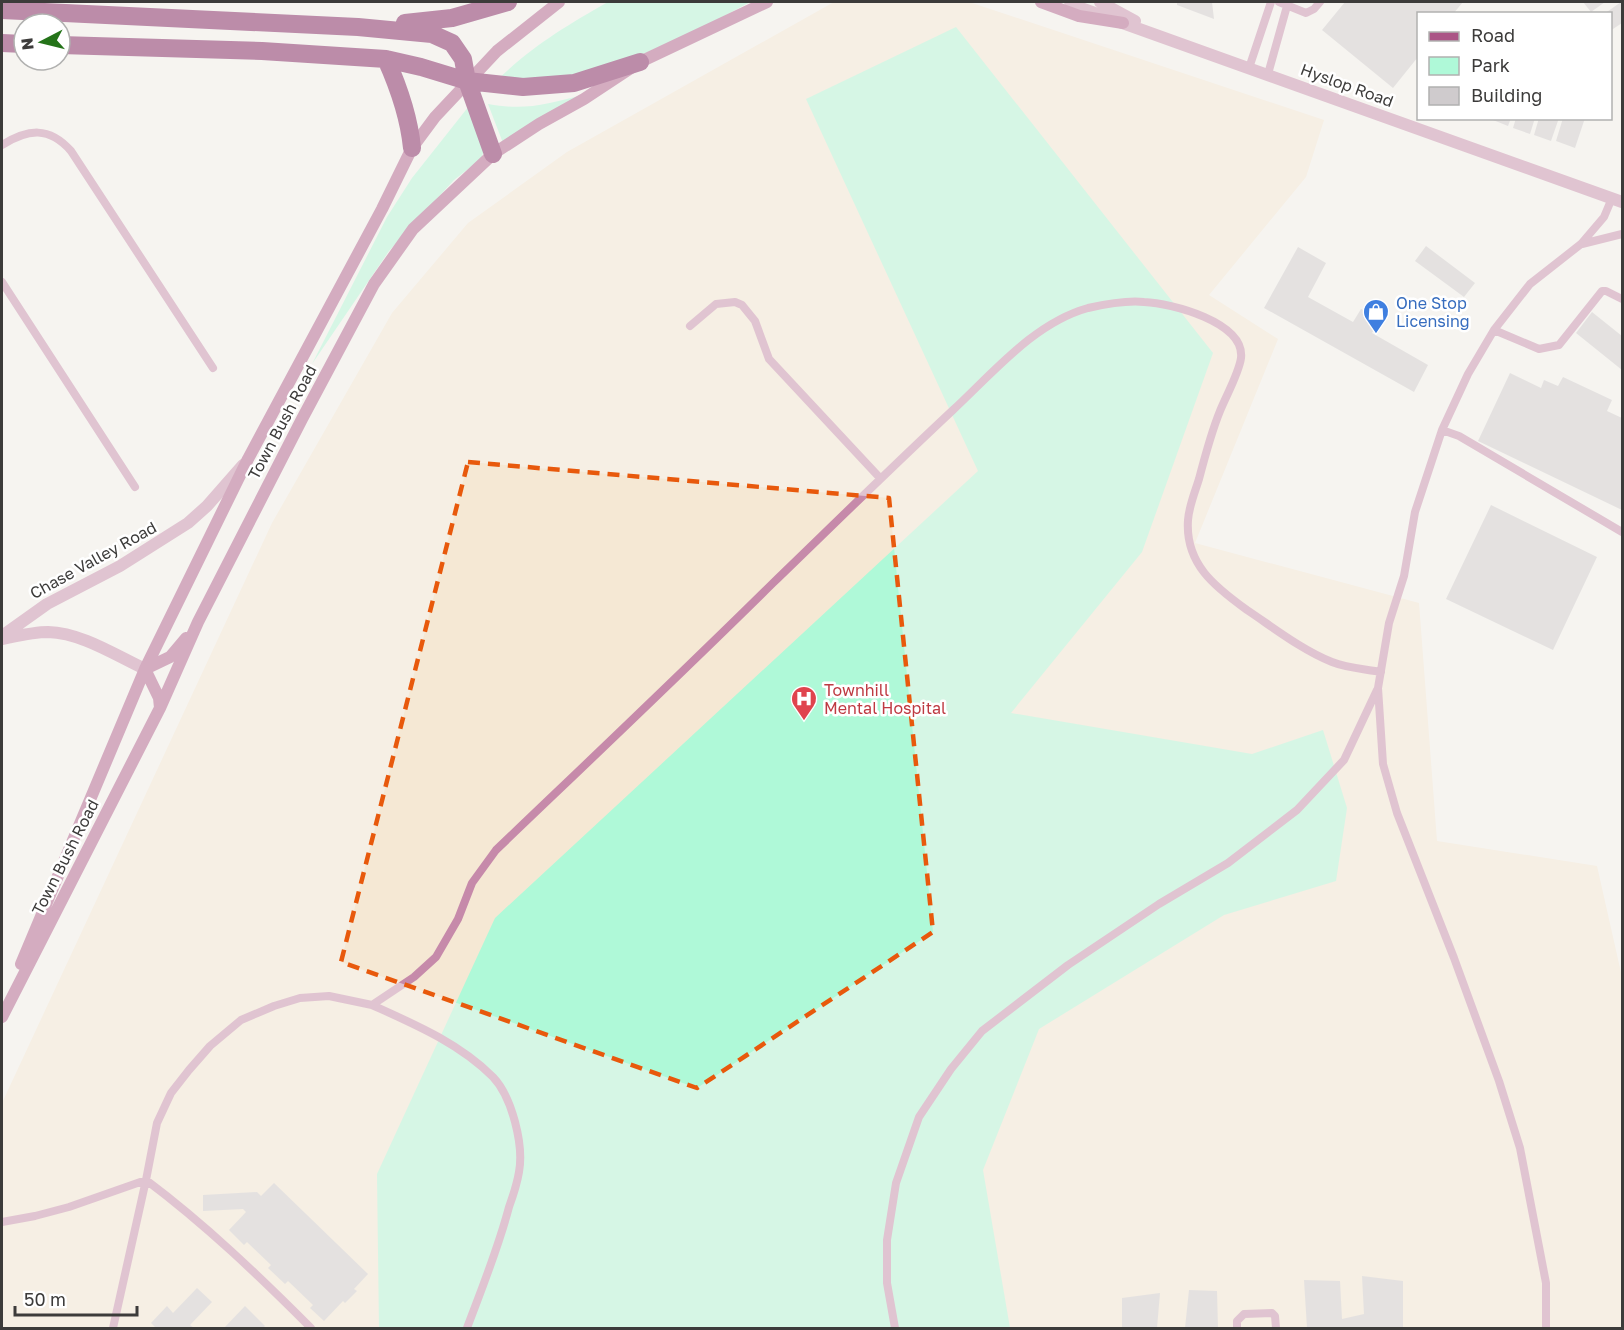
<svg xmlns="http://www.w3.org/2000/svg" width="1624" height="1330" viewBox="0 0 1624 1330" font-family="'Golos Text',sans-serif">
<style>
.medical{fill:#f5e8d4}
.green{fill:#aff9d8}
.building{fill:#cfcbcd}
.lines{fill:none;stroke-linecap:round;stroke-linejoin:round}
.lane{stroke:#c68aaa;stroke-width:8}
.street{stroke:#c68aaa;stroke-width:12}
.secondary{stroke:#ab5586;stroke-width:12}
.highway{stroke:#750e53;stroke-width:18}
.marked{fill:none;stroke:#e8590c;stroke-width:4.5;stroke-dasharray:12 8;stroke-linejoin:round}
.labels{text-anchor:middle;stroke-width:5;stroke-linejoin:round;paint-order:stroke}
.street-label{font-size:16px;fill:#3c3b3a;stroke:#fff}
.shop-label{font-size:16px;fill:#366cbe;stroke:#fff;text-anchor:start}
.health-label{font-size:16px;fill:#be3a42;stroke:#fff;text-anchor:start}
</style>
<rect width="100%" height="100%" fill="#f5f4f0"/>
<path class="medical" d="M834,2H969L1324,120L1306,177L1209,295L1278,339L1195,543L1419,603L1437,841L1597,866L1622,977V1328H2V1103L272,523L392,313L468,223L567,152Z"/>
<path class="green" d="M608,2H750L706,26L592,77L494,83C531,47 564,27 608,2Z
M956,27L1213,353L1142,552L1011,713L1252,754L1323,730L1347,808L1336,881L1224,915L1039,1029L983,1170L1010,1328H379L377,1174L495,918L978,471L806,99Z
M583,95L503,143L488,104C525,111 547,104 583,95Z
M469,106L484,150L481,159L454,180L389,251L312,364L387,217L412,178Z"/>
<path class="building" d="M1177,2H1212L1214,19L1177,5Z
M1345,2H1463L1453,14H1418V57L1393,88L1322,30Z
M1583,2H1605L1591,12Z
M1621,2H1622V23L1610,31V14H1604Z
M1488,118H1511L1508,126Z
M1516,118H1535L1530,134L1513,128Z
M1539,118H1559L1551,141L1534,135Z
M1563,118H1585L1575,148L1556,141Z
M1426,246L1475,283L1464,297L1415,261Z
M1298,247L1326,263L1308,297L1353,322L1361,309L1380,319L1372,333L1428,365L1414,392L1264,308Z
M1592,312L1622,336V370L1576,333Z
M1510,373L1541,388L1544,380L1558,386L1563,377L1612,400L1607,411L1622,418V510L1478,441Z
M1491,505L1597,557L1553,650L1446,599Z
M274,1183L368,1274L354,1289L357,1291L345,1303L343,1301L324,1321L310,1308L313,1305L288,1281L285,1284L268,1268L271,1265L247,1242L244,1245L229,1230L246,1212L243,1209L203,1211V1195L257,1192L261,1196Z
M1362,1276L1403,1281V1328H1307L1304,1280L1340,1281L1342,1319L1364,1314Z
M197,1288L212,1302L190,1325L194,1328H156L151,1323L167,1306L173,1313Z
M1189,1290L1217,1291L1218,1328H1185Z
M1160,1293L1157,1328H1122V1298Z
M245,1306L265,1326L263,1328H224Z"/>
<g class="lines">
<path class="lane" d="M1279,2L1306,13L1314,9L1320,2
M1249,68L1271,2
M1268,74L1287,6L1286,2
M2,145C28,129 49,126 71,151L213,368
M1582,244L1622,234
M2,282L135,487
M690,326L716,304L735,302L742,305L755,321L769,359L880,478
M1494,330L1539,349L1559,345L1602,291H1606L1622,299
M1442,430L1459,436L1622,532
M372,1005C414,1024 459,1043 493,1077C512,1097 524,1145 519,1172C517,1184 513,1196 509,1207C498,1249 482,1288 467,1328
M2,1222L35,1216L69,1207L146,1180C206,1225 259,1276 311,1328
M113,1328L146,1180L157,1123L171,1093L189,1070L210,1046L241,1020L274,1006L300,998L329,996L372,1005L414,977L436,957L458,919L472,883L496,850C589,761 682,673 773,583C833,525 892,467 953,410C993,373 1034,323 1088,308C1106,304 1126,300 1144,302C1171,303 1245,322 1241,358C1239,373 1226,396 1220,411C1211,433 1205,456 1199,479C1195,492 1189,506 1188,520C1185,564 1215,587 1247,610C1274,628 1302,650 1332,662C1347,668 1365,669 1381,672
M895,1328L887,1283V1240L896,1183L919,1117L951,1069L982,1031L1068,965L1159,904L1228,863L1297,810L1344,760L1377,690
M1237,1328V1321L1244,1314L1272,1313L1275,1316L1276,1328
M1546,1328V1283L1520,1148L1499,1081L1454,958L1397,813L1383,764L1378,688L1389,623L1404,576L1415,512L1442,430L1468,374L1494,330L1530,284L1581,244L1604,217L1612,198"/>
<path class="street" d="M1070,2L1078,7L1622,202
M1100,2L1135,21
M2,636L47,604L120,566L188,523L207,506L243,465
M2,639C17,636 33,632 48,632C82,633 115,655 145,669"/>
<path class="secondary" d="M1041,2L1079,16L1123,23
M145,669L170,657L186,638
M145,669L159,698L160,708
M21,964L145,669L248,459L382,209L412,148L435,117L497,51L559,2
M2,1017L160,708L198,622L302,419L374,284L413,229L493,154L539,124L584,99L640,62L767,2"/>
<path class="highway" d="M2,10L358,27L432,34L452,43L463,59L467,81L493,154
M405,23L452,18L508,2
M2,43L24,44
M60,45L262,51L386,59L421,67L467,81L523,87L574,83L640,62
M386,59C399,88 409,116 412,148"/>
</g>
<path d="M0 0H1624V1330H0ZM468,462L889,498L933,932L697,1088L341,962Z" fill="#f5f4f0" fill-opacity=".55" fill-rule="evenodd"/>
<path class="marked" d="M468,462L889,498L933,932L697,1088L341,962Z"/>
<defs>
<symbol id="shop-pin" viewBox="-11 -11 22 30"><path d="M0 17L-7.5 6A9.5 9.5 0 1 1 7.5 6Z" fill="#3f7fe0" stroke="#fff"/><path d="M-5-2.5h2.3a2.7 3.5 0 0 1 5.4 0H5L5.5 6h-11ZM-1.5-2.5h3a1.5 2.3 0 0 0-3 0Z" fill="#fff"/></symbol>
<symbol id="hospital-pin" viewBox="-11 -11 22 30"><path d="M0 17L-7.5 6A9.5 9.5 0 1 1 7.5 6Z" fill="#e0444e" stroke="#fff"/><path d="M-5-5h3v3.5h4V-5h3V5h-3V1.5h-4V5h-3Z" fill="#fff"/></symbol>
</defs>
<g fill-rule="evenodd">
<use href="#shop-pin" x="1361" y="297" width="30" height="40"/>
<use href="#hospital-pin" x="789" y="684" width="30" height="40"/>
</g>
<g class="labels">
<g class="street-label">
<text transform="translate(1347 85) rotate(20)" y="6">Hyslop Road</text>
<text transform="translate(282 422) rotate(-62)" y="6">Town Bush Road</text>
<text transform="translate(93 560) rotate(-29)" y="6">Chase Valley Road</text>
<text transform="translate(65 857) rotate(-63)" y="6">Town Bush Road</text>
</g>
<g class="shop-label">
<text x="1396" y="309">One Stop<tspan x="1396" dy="18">Licensing</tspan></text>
</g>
<g class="health-label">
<text x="824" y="696">Townhill<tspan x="824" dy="18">Mental Hospital</tspan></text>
</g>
</g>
<rect width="1624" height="1330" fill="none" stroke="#3c3b3a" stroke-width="6"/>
<rect x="1417" y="12" width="195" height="108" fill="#ffffff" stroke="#b1b1b0" stroke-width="1.5"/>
<rect x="1429" y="32" width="30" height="9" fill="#ab5586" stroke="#b1b1b0" stroke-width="1.5"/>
<text x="1471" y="42" font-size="18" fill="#3c3b3a">Road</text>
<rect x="1429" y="57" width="30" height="18" fill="#aff9d8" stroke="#b1b1b0" stroke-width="1.5"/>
<text x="1471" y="72" font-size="18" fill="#3c3b3a">Park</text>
<rect x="1429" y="87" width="30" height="18" fill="#cfcbcd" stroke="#b1b1b0" stroke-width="1.5"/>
<text x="1471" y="102" font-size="18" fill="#3c3b3a">Building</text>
<g transform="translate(42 42) rotate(263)"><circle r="28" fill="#ffffff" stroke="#b1b1b0" stroke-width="1.5"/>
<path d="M0-4.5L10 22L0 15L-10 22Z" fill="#247319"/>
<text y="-9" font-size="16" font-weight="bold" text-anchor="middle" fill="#3c3b3a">N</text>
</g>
<path d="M15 1306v9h122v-9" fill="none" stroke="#3c3b3a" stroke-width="3"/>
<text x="24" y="1306" font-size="18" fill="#3c3b3a" stroke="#ffffff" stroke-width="4.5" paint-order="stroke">50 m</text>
</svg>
